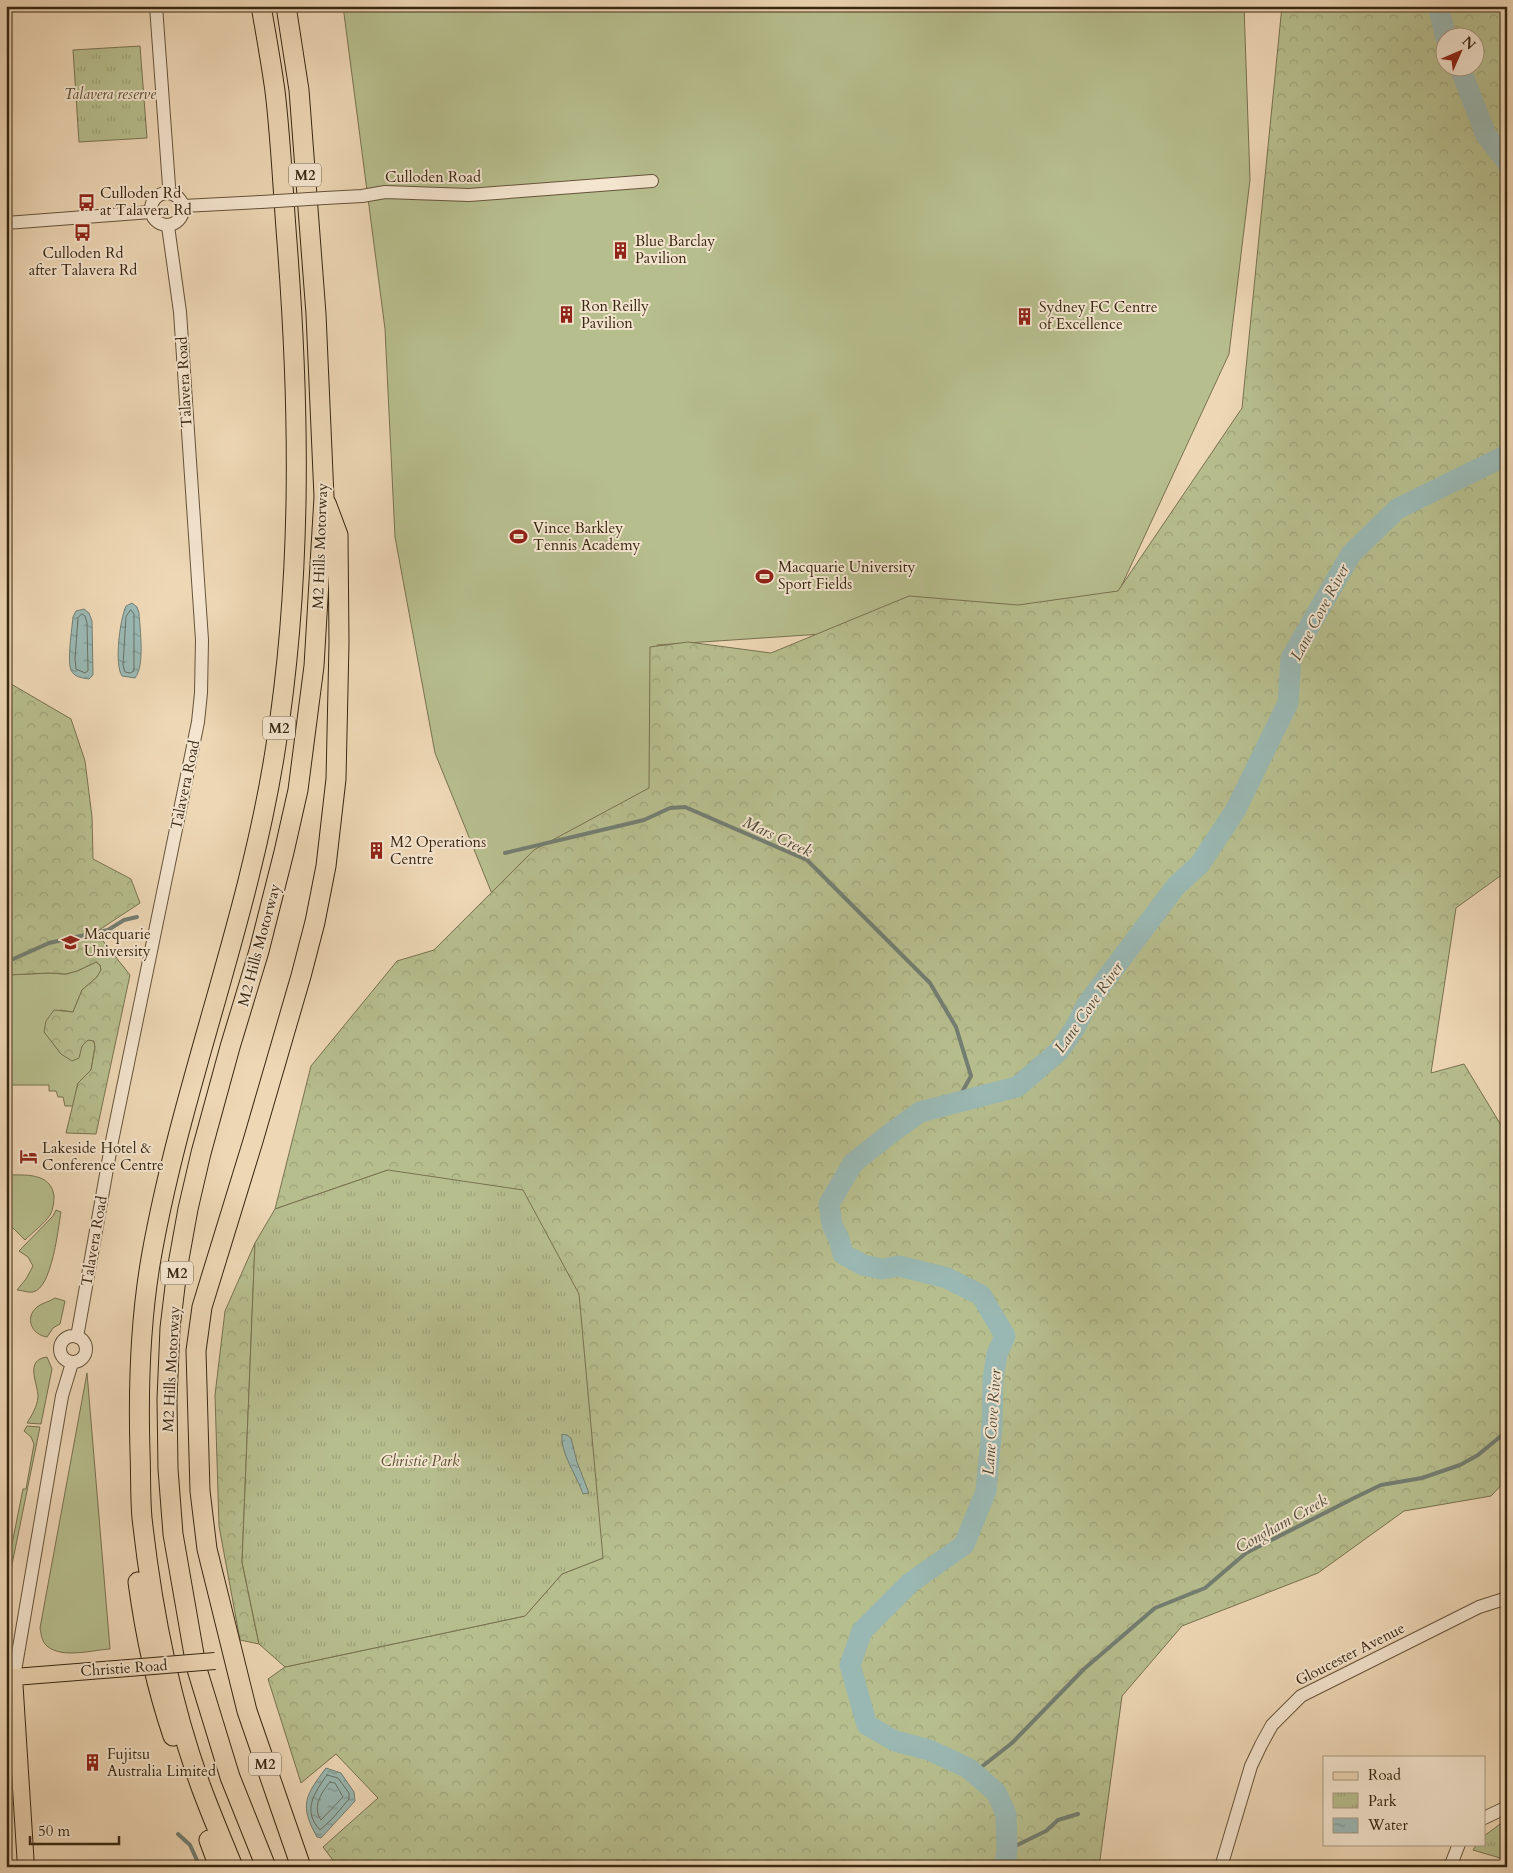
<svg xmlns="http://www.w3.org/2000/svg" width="1513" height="1873" viewBox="0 0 1513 1873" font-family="Cardo,serif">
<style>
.green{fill:#b7be8e;stroke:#787250}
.forest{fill:url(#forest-crowns);stroke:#787250;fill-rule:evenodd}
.park{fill:url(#park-tufts);stroke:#787250}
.water{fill:url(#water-ripples);stroke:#737e72}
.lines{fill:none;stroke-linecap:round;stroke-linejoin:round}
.shore{stroke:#697062;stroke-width:1}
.stream{stroke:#737e72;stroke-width:4}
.river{stroke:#9ab8b3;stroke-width:21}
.minor-casing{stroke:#66533a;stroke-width:14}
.major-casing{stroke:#382711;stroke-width:18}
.highway-casing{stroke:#382711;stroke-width:21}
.minor{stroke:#f4e5cf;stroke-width:12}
.major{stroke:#eed7b5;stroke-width:16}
.highway{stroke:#eed7b5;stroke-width:19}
.minor-bridge-casing{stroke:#66533a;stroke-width:14;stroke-linecap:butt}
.major-bridge-casing{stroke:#382711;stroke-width:18;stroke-linecap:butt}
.minor-bridge{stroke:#f4e5cf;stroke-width:12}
.major-bridge{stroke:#eed7b5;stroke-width:16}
.labels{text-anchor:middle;stroke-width:4;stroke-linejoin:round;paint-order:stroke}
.shield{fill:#f4e5cf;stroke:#70604a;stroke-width:1}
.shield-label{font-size:14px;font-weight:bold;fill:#382711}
.park-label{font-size:15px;font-style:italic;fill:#584d30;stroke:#f4e5cf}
.street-label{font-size:15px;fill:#382711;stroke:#f4e5cf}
.poi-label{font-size:15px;fill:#382711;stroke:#f4e5cf;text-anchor:start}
.water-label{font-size:16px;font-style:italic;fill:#504b3a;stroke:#f4e5cf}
</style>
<defs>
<pattern id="forest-crowns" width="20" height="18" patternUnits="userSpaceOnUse" patternTransform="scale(1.25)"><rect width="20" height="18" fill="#b7be8e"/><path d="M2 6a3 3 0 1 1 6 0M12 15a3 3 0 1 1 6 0" fill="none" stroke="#9ea379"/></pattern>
<pattern id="park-tufts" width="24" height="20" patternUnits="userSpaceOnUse" patternTransform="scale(1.25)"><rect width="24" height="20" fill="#b7be8e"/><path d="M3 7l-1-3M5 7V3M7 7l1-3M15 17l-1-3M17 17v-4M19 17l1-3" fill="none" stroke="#9ea379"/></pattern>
<pattern id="water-ripples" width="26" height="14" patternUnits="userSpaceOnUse" patternTransform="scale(1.25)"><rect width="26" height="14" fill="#9ab8b3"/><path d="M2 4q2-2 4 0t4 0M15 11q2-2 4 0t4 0" fill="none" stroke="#7f9690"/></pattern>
</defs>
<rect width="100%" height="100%" fill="#eed7b5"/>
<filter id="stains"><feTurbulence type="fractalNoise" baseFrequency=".004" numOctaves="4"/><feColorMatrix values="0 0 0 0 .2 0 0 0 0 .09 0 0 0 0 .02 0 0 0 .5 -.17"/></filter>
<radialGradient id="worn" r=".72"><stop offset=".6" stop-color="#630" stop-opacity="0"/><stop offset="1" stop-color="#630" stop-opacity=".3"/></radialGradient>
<path class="green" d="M343,6H1244L1250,180L1229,354L1108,615L657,645L684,1141L594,1146L435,753L395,537L385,329Z
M96,962L100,965L101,970L97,977L82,990L73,1012L60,1010L45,1032L61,1054L79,1052L82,1046L88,1040L94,1041L95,1047L91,1070L78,1083L73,1106H65L63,1097H58L56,1091H49V1085H6V975L50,973L66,974L77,971Z
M6,1175C24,1175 51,1172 54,1196C54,1202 53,1210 50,1215C44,1224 33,1232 25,1240L6,1221Z
M56,1210L61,1212C58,1229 52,1288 33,1292C28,1293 22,1290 17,1290L26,1279L33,1266L28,1257L19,1251L53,1216Z
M55,1298L65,1301L60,1324L53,1328L47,1337C32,1335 24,1318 37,1307C42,1303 49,1302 55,1298Z
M47,1357L52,1369L41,1424L27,1423C32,1415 37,1407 38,1397C38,1383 24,1360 47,1357Z
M87,1373L110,1649C92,1650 62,1659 47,1646C42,1642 41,1634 40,1628Z
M27,1426L40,1427L6,1594V1574L23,1489H26L34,1444L31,1437L24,1431Z"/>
<path class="forest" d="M1282,6H1507V871L1456,908L1431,1073L1464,1064L1507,1135V1479L1491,1496L1404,1511L1318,1573L1182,1626L1122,1696L1099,1867H338L323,1847L378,1798L336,1754L301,1783L268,1679L285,1667L525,1616L562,1574L603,1558L388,1170L275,1209L311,1066L397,961L434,950L534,850L649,788L650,647L688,642L771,653L909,596L1018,605L1118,591L1242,408ZM1446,38H1476V68H1446Z
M6,681L71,719L85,761L92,817L93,859L131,879L140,903L96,932L130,975L96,1134L66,1133L78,1083L91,1070L95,1047L94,1041L88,1040L82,1046L79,1058L72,1061L61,1054L44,1032L46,1021L54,1010L73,1012L82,990L97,977L101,970L100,965L96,962L77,971L66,974L49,973L6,975Z
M255,1243L242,1562L259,1644L240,1640L219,1526L215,1395L225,1311Z"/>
<path class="park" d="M140,46L147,138L79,142L73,50Z
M388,1170L523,1190L579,1294L603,1558L562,1574L525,1616L285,1667L259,1644L242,1562L255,1243L275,1209Z
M1507,1819V1860L1473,1850L1477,1844H1484V1836Z"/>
<path class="water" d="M132,603L137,607L139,613C140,629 145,666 135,678L122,676C114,664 120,619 126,606Z
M84,609L89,613L92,621L93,675L89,679C82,678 74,677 71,670C67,661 72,628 73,617L76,611Z
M562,1434L567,1435L571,1438L577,1462L589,1493L583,1494C577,1476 560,1453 562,1434Z
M326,1768L341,1773L354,1792L355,1801L321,1838L317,1837C299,1805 305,1796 326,1768Z"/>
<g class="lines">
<path class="shore" d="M131,610L134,614V671L130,673L125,672L123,665L126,617Z
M82,614L85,616L87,623L88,671L85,673L76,669L75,659L78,618Z
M327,1775L338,1778L349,1793V1799L332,1819L320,1830C302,1811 314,1793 327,1775Z
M330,1782L335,1783L343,1797L321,1820C312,1807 321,1793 330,1782Z"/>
<path class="stream" d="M505,853L644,820L670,808L685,807L807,860L930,983L956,1027L971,1076L956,1103
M6,959L11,960L49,943L108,930L124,920L137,917
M975,1772L1012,1743L1084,1669L1155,1608L1205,1588L1246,1553L1354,1498L1381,1485L1422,1478L1460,1465L1478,1455L1507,1431
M178,1834L190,1845L200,1867
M1007,1850L1046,1831L1058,1820L1078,1814"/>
<path class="river" d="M1438,6L1446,38
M1460,68L1486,135L1507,162
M1005,1867L1007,1850L1006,1814L996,1792L968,1768L929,1750L895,1741L867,1725L850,1665L862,1631L910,1583L964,1545L986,1491L992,1427L993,1379L997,1354L1005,1336L981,1295L947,1278L899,1266L882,1269L863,1265L843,1254L839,1239L832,1225L829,1204L853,1163L891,1133L920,1112L1017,1087L1059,1051L1075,1028L1087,1004L1118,963L1176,886L1200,864L1235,811L1288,703L1291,658L1351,554L1397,509L1507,455"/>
<defs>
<path id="minor" d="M156,6L169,186L167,193
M151 209a16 16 0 1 1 32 0a16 16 0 1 1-32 0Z
M325,198L362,196L385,192L469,195L652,181
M183,206L261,202
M6,223L151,212
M60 1349a13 13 0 1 1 26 0a13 13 0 1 1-26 0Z
M77,1337L112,1141L198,722L201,693L202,640L180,312L168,226
M14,1677L62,1396L72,1363
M1484,1818L1507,1807
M1221,1867L1251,1766L1261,1745L1272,1725L1301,1696L1479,1607L1507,1598
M1450,1867L1459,1844"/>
<path id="major" d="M26,1867L14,1677L141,1667"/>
<path id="highway" d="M138,1582C145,1634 156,1686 173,1736
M209,1840L219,1867
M233,1867C222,1840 211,1814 201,1787C170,1701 152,1609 142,1518C140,1497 141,1474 140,1452C138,1385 140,1319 152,1253C183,1082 250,917 276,745C302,579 300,410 287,242C283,192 281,141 275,91C271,62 266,34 261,6
M266,1867L230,1777L196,1666L173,1534L168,1469L167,1399L170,1328L177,1270L188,1209L201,1153L230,1047L259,951L284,852L298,790L314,666L324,497L316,314L299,90L286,6
M301,1867L247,1711L207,1549L200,1491L196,1351L202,1307L253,1141L301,976L315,922L326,866L336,779L339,643L338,535L326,503"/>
</defs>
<use href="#minor" class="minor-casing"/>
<use href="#major" class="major-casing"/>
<use href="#highway" class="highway-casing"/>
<use href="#minor" class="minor"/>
<use href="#major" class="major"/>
<use href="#highway" class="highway"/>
<defs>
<path id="minor-bridge" d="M261,202L325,198"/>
<path id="major-bridge" d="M141,1667L215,1661"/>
</defs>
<use href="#minor-bridge" class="minor-bridge-casing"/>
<use href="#major-bridge" class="major-bridge-casing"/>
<use href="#minor-bridge" class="minor-bridge"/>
<use href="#major-bridge" class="major-bridge"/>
</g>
<defs>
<symbol id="bus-bare" viewBox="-9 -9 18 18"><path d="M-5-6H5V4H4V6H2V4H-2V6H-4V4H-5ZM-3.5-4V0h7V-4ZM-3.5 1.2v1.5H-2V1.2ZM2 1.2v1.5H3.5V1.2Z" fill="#8f2418" stroke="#f4e5cf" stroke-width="2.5" paint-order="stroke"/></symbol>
<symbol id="building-bare" viewBox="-9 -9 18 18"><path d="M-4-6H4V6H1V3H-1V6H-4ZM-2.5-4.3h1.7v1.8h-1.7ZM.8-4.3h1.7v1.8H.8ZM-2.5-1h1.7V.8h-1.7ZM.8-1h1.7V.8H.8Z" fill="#8f2418" stroke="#f4e5cf" stroke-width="2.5" paint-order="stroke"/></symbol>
<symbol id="stadium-bare" viewBox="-9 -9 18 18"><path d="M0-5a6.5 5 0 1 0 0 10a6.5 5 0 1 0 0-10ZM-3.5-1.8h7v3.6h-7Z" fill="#8f2418" stroke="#f4e5cf" stroke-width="2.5" paint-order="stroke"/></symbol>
<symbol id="university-bare" viewBox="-9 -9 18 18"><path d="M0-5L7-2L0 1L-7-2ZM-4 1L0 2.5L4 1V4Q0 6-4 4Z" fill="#8f2418" stroke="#f4e5cf" stroke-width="2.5" paint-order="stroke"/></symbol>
<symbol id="hotel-bare" viewBox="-9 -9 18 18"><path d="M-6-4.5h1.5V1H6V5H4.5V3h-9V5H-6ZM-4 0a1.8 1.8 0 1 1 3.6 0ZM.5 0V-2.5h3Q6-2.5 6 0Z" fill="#8f2418" stroke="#f4e5cf" stroke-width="2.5" paint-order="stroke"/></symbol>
</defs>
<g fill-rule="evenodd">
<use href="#bus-bare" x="74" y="190" width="25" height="25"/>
<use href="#bus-bare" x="70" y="220" width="25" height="25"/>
<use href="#building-bare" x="608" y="238" width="25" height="25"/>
<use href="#building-bare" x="554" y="302" width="25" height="25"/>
<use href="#building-bare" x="1012" y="304" width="25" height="25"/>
<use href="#stadium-bare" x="506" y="524" width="25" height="25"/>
<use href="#stadium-bare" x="752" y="564" width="25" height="25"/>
<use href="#building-bare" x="364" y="838" width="25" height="25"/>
<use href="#university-bare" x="58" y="930" width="25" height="25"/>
<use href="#hotel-bare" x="16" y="1144" width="25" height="25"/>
<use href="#building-bare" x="80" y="1750" width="25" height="25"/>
</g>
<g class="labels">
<g class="shield">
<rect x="289" y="163.5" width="32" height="23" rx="4"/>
<rect x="263" y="716.5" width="32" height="23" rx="4"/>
<rect x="161" y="1261.5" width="32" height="23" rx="4"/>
<rect x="249" y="1752.5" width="32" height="23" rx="4"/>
</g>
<g class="shield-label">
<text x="305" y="180">M2</text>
<text x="279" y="733">M2</text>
<text x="177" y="1278">M2</text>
<text x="265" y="1769">M2</text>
</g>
<g class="park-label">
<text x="110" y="99">Talavera reserve</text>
<text x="420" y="1466">Christie Park</text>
</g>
<g class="street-label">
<text x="433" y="182">Culloden Road</text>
<text transform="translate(184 382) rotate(-93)" y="5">Talavera Road</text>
<text transform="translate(320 546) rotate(-88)" y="5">M2 Hills Motorway</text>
<text transform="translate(185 785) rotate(-78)" y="5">Talavera Road</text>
<text transform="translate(259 945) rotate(-75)" y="5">M2 Hills Motorway</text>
<text transform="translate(94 1241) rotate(-80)" y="5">Talavera Road</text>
<text transform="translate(171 1369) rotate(-87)" y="5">M2 Hills Motorway</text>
<text transform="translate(1350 1654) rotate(-27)" y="5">Gloucester Avenue</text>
<text transform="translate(124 1668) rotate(-4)" y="5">Christie Road</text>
</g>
<g class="poi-label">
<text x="100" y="198">Culloden Rd<tspan x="100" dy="17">at Talavera Rd</tspan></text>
<text x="635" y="246">Blue Barclay<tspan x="635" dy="17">Pavilion</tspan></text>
<text x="83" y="258" text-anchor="middle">Culloden Rd<tspan x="83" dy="17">after Talavera Rd</tspan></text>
<text x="581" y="311">Ron Reilly<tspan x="581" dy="17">Pavilion</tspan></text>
<text x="1039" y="312">Sydney FC Centre<tspan x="1039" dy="17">of Excellence</tspan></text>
<text x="533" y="533">Vince Barkley<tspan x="533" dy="17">Tennis Academy</tspan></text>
<text x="778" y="572">Macquarie University<tspan x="778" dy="17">Sport Fields</tspan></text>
<text x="390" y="847">M2 Operations<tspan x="390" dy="17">Centre</tspan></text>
<text x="84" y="939">Macquarie<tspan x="84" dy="17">University</tspan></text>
<text x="42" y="1153">Lakeside Hotel &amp;<tspan x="42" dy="17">Conference Centre</tspan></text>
<text x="107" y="1759">Fujitsu<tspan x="107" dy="17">Australia Limited</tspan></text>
</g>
<g class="water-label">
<text transform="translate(1319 612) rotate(-62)" y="6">Lane Cove River</text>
<text transform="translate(778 836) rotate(25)" y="6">Mars Creek</text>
<text transform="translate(1088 1007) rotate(-55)" y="6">Lane Cove River</text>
<text transform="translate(991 1422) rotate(-86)" y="6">Lane Cove River</text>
<text transform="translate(1281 1523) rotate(-29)" y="6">Congham Creek</text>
</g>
</g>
<rect width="1513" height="1873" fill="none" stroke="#eed7b5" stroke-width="25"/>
<rect x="8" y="8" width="1498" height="1858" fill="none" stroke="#382711" stroke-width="2.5"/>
<rect x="12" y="12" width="1488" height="1848" fill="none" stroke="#382711"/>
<rect x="1323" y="1756" width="162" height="90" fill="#f4e5cf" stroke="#a99983"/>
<rect x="1333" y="1772" width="25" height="8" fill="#eed7b5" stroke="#a99983"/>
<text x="1368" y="1780" font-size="15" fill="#382711">Road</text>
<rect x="1333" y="1793" width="25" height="15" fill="url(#park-tufts)" stroke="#a99983"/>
<text x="1368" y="1806" font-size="15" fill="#382711">Park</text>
<rect x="1333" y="1818" width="25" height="15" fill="url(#water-ripples)" stroke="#a99983"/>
<text x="1368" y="1830" font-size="15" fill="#382711">Water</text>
<g transform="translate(1460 52) rotate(45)"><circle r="24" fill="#f4e5cf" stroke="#a99983"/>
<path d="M0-4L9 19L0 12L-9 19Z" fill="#8f2418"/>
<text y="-8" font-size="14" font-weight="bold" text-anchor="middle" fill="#382711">N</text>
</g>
<path d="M30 1836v8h89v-8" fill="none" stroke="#382711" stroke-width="2.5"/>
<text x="38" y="1836" font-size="15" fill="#382711" stroke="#f4e5cf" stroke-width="4" paint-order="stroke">50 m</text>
<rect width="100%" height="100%" filter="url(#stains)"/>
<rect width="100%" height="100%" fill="url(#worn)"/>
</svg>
